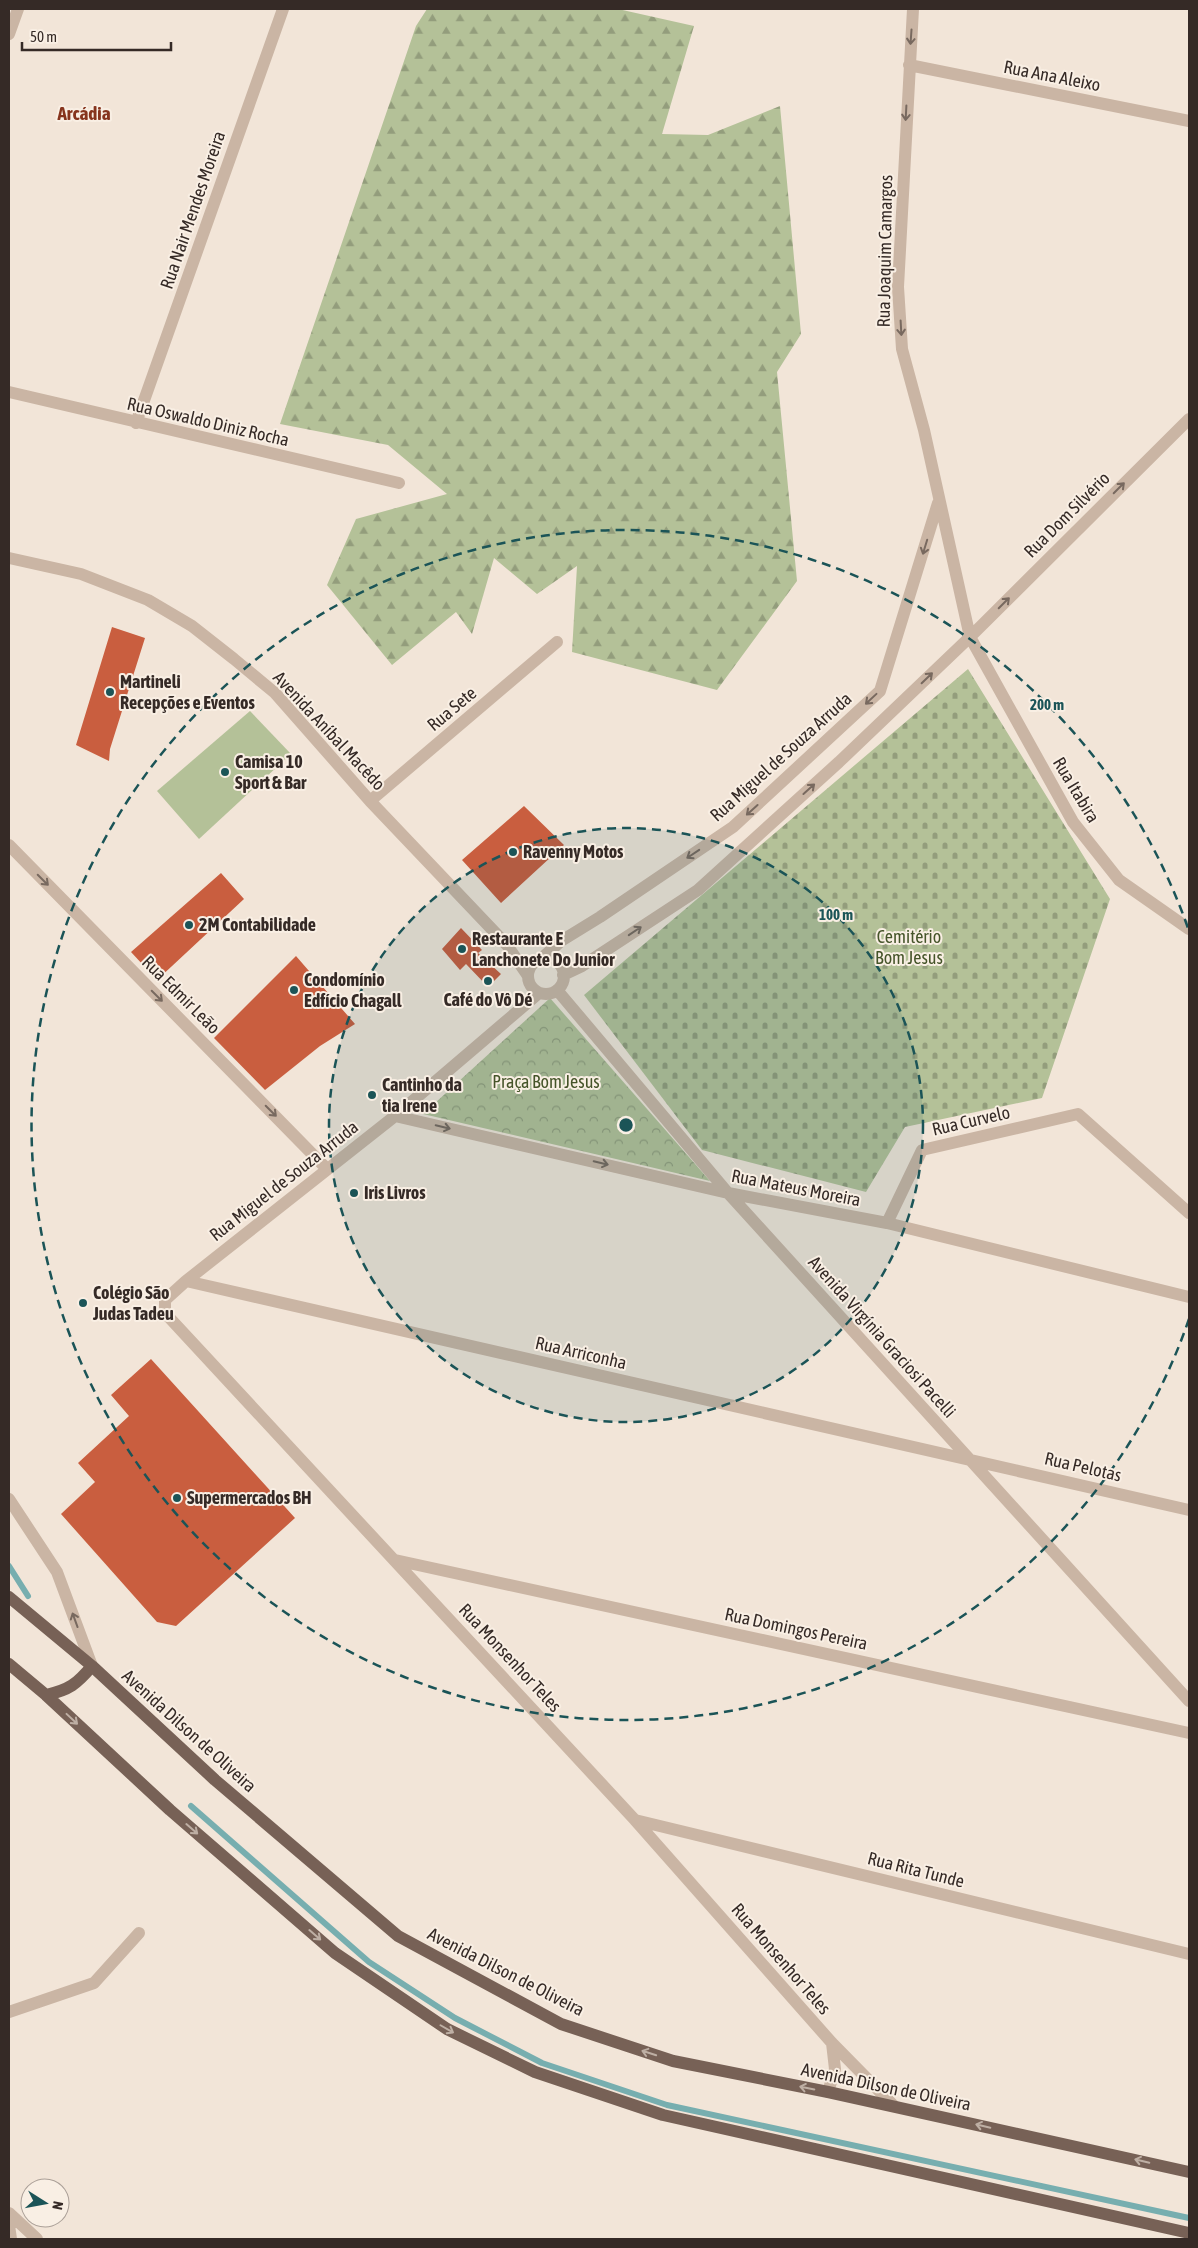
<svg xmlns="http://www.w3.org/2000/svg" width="1198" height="2248" viewBox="0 0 1198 2248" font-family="'Asap Condensed',sans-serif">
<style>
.forest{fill:url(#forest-firs)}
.cemetery{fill:url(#cemetery-stones)}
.park{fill:url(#park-crowns)}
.pitch{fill:#b4c198}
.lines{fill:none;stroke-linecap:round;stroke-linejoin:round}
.stream{stroke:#77aeaf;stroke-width:6}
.building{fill:#c95e3f}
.minor{stroke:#cab5a4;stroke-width:12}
.major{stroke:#776156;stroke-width:12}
.oneway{stroke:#78695f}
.oneway2{stroke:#beafa4}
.ring{fill:none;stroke:#1b5457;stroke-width:2.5;stroke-dasharray:9 6}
.poi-dot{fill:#1b5457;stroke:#f9efe4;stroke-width:2}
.labels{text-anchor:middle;stroke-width:4;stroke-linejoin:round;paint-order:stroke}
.street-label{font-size:18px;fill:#352a26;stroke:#f9efe4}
.poi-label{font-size:18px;font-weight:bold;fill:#352a26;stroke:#f9efe4;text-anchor:start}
.park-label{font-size:18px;fill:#455429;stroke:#f9efe4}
.neighbourhood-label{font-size:19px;font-weight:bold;fill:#86341d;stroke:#f9efe4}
.centre{fill:#1b5457;stroke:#f9efe4;stroke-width:2.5}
.ring-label{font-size:15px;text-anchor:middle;font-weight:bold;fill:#1b5457;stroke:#f9efe4;stroke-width:4;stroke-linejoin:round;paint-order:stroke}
</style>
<defs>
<pattern id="forest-firs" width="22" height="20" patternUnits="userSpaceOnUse" patternTransform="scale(1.25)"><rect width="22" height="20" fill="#b4c198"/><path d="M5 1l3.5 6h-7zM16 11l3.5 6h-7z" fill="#939d7c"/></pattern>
<pattern id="cemetery-stones" width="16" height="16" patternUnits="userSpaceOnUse" patternTransform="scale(1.25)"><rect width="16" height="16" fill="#b4c198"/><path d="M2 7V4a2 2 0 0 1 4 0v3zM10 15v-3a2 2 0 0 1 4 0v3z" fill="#939d7c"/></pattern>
<pattern id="park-crowns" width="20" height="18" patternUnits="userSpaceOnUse" patternTransform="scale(1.25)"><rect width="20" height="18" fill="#b4c198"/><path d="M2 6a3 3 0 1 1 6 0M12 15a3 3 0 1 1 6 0" fill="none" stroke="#939d7c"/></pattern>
</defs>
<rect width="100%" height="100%" fill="#f2e5d8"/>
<path class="forest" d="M427,9H618L694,26L662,134L708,135L780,106L801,334L777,372L797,581L717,690L572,652L577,566L537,594L494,558L472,634L456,612L392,665L327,585L356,519L447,494L388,445L280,424L416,26Z"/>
<path class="cemetery" d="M968,669L1110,899L1042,1098L905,1127L866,1192L702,1150L584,995Z"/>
<path class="park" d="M550,998L710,1181L423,1114Z"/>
<path class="pitch" d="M250,711L291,754L199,839L157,791Z"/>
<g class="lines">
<path class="stream" d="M9,1566L28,1596
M191,1806L369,1962L455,2018L542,2063L667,2105L1189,2218"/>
</g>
<path class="building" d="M112,627L145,638L110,749L109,761L76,745Z
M524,806L564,845L501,903L462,860Z
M221,873L244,899L157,980L131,952Z
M461,928L482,950L478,953L501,974L488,987L466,964L460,970L442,949Z
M296,956L355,1024L320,1046L265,1090L214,1038Z
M151,1359L295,1518L176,1626L157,1622L61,1514L95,1482L78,1463L129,1416L111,1395Z"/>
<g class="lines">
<path class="minor" d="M913,9L898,287L902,349L924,430L970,637L1073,822L1119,880L1189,929
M9,34L18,9
M909,65L1189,121
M9,392L399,483
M136,423L283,9
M9,558L81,574L148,600L192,626L234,659L275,693L370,801L507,945L528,976
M370,801L557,642
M9,845L327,1169
M528 976a18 18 0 1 1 36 0a18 18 0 1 1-36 0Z
M541,959L561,941L600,917L733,827L880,691L938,503
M563,975L582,966L698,890L839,762L970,637L1189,419
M557,990L728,1193L1189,1701
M539,993L395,1116L186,1281L165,1300V1313L635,1820L832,2043L894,2106
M395,1116L728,1193L887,1223L1189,1297
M887,1223L922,1150L1078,1114L1189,1213
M186,1281L1189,1510
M9,1499L57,1572L92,1666
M395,1560L1189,1733
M635,1820L1189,1954
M9,2012L94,1983L139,1933
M828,2092L835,2069L832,2043
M9,2213L37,2239
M9,2225L11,2239"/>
<path class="major" d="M9,1597L92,1666L215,1780L398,1936L561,2024L673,2061L828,2092L1189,2172
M9,1664L46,1695L170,1810L335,1953L447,2029L535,2072L663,2115L1189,2233
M46,1695C69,1690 77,1684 92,1666"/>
</g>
<defs><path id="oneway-shaft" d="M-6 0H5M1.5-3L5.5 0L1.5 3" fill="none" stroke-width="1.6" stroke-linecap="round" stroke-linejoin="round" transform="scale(1.25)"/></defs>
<g class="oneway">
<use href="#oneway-shaft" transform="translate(911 37) rotate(94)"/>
<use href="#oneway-shaft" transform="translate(906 113) rotate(93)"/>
<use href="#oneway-shaft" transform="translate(901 328) rotate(87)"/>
<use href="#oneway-shaft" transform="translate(1119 488) rotate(-45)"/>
<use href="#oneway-shaft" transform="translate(925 547) rotate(107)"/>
<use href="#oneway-shaft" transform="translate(1004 603) rotate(-45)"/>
<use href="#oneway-shaft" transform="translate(927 678) rotate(-44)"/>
<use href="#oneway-shaft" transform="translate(871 699) rotate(137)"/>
<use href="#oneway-shaft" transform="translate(809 789) rotate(-42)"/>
<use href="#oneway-shaft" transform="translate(752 810) rotate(138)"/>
<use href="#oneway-shaft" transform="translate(693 854) rotate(146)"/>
<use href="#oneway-shaft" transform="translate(43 880) rotate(45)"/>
<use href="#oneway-shaft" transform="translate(635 931) rotate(-34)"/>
<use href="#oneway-shaft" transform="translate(157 996) rotate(45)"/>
<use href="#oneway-shaft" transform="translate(271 1111) rotate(45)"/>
<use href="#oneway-shaft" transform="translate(443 1127) rotate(13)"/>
<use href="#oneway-shaft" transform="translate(601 1163) rotate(13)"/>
<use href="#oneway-shaft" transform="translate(75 1620) rotate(-110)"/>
</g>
<g class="oneway2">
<use href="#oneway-shaft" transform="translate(72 1719) rotate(43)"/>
<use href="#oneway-shaft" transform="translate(192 1829) rotate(41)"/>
<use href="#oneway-shaft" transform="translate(315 1935) rotate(41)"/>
<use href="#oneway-shaft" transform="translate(447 2029) rotate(30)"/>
<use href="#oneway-shaft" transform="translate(649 2053) rotate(-162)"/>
<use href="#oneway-shaft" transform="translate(807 2088) rotate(-169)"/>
<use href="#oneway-shaft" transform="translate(983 2126) rotate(-167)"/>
<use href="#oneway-shaft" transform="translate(1142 2161) rotate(-167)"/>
</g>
<circle cx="626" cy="1125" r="297" fill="#1b5457" fill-opacity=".12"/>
<g class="ring">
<circle cx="626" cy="1125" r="297"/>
<path d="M1189 1319A595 595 0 1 1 1189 931"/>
</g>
<g class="poi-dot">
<circle cx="110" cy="692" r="5"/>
<circle cx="225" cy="772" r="5"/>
<circle cx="513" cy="852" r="5"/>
<circle cx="189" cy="925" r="5"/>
<circle cx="462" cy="949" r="5"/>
<circle cx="488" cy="981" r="5"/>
<circle cx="294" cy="990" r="5"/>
<circle cx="372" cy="1095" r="5"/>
<circle cx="354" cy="1193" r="5"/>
<circle cx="83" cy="1303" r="5"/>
<circle cx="177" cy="1498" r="5"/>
</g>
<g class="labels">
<g class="street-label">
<text transform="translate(1052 76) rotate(11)" y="6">Rua Ana Aleixo</text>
<text transform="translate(193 210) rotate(-71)" y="6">Rua Nair Mendes Moreira</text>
<text transform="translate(885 251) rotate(-89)" y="6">Rua Joaquim Camargos</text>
<text transform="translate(208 422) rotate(13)" y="6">Rua Oswaldo Diniz Rocha</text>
<text transform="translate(1067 515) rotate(-45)" y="6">Rua Dom Silvério</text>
<text transform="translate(452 709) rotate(-40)" y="6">Rua Sete</text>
<text transform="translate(329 731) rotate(47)" y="6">Avenida Aníbal Macêdo</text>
<text transform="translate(781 757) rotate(-42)" y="6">Rua Miguel de Souza Arruda</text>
<text transform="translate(1076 790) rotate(59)" y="6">Rua Itabira</text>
<text transform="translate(181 995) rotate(45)" y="6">Rua Edmir Leão</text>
<text transform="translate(971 1121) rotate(-13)" y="6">Rua Curvelo</text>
<text transform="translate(284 1181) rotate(-38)" y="6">Rua Miguel de Souza Arruda</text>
<text transform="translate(796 1188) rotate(11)" y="6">Rua Mateus Moreira</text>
<text transform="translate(882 1337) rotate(48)" y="6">Avenida Virgínia Graciosi Pacelli</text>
<text transform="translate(581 1353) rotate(13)" y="6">Rua Arriconha</text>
<text transform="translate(1083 1467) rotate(13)" y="6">Rua Pelotas</text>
<text transform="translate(796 1629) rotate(12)" y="6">Rua Domingos Pereira</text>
<text transform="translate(510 1658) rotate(47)" y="6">Rua Monsenhor Teles</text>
<text transform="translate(189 1731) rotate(42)" y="6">Avenida Dilson de Oliveira</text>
<text transform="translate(916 1870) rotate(14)" y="6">Rua Rita Tunde</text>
<text transform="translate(781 1959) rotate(49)" y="6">Rua Monsenhor Teles</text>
<text transform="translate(506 1972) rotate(27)" y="6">Avenida Dilson de Oliveira</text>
<text transform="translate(886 2087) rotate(12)" y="6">Avenida Dilson de Oliveira</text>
</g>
<g class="poi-label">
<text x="120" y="688">Martineli<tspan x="120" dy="21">Recepções e Eventos</tspan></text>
<text x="235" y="768">Camisa 10<tspan x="235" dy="21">Sport &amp; Bar</tspan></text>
<text x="523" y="858">Ravenny Motos</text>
<text x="199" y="931">2M Contabilidade</text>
<text x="472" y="945">Restaurante E<tspan x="472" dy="21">Lanchonete Do Junior</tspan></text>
<text x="304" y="986">Condomínio<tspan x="304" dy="21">Edfício Chagall</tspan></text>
<text x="488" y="1006" text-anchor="middle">Café do Vô Dé</text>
<text x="382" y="1091">Cantinho da<tspan x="382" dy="21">tia Irene</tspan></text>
<text x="364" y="1199">Iris Livros</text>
<text x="93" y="1299">Colégio São<tspan x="93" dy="21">Judas Tadeu</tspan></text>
<text x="187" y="1504">Supermercados BH</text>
</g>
<g class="park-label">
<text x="909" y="943">Cemitério<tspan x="909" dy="21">Bom Jesus</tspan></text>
<text x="546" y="1088">Praça Bom Jesus</text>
</g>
<g class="neighbourhood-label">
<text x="84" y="120">Arcádia</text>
</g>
</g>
<circle cx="626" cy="1125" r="8" class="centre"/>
<g class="ring-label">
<text x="1047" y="710">200 m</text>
<text x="836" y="920">100 m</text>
</g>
<rect width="1198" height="2248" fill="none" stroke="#352a26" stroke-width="20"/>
<g transform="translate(45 2203) rotate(101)"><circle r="24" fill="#f9efe4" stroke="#aba098"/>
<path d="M0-4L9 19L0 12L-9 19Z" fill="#1b5457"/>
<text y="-8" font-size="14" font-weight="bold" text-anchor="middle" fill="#352a26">N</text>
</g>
<path d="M22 42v8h149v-8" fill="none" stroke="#352a26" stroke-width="2.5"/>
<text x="30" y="42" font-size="15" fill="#352a26" stroke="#f9efe4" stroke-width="4" paint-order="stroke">50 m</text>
</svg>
